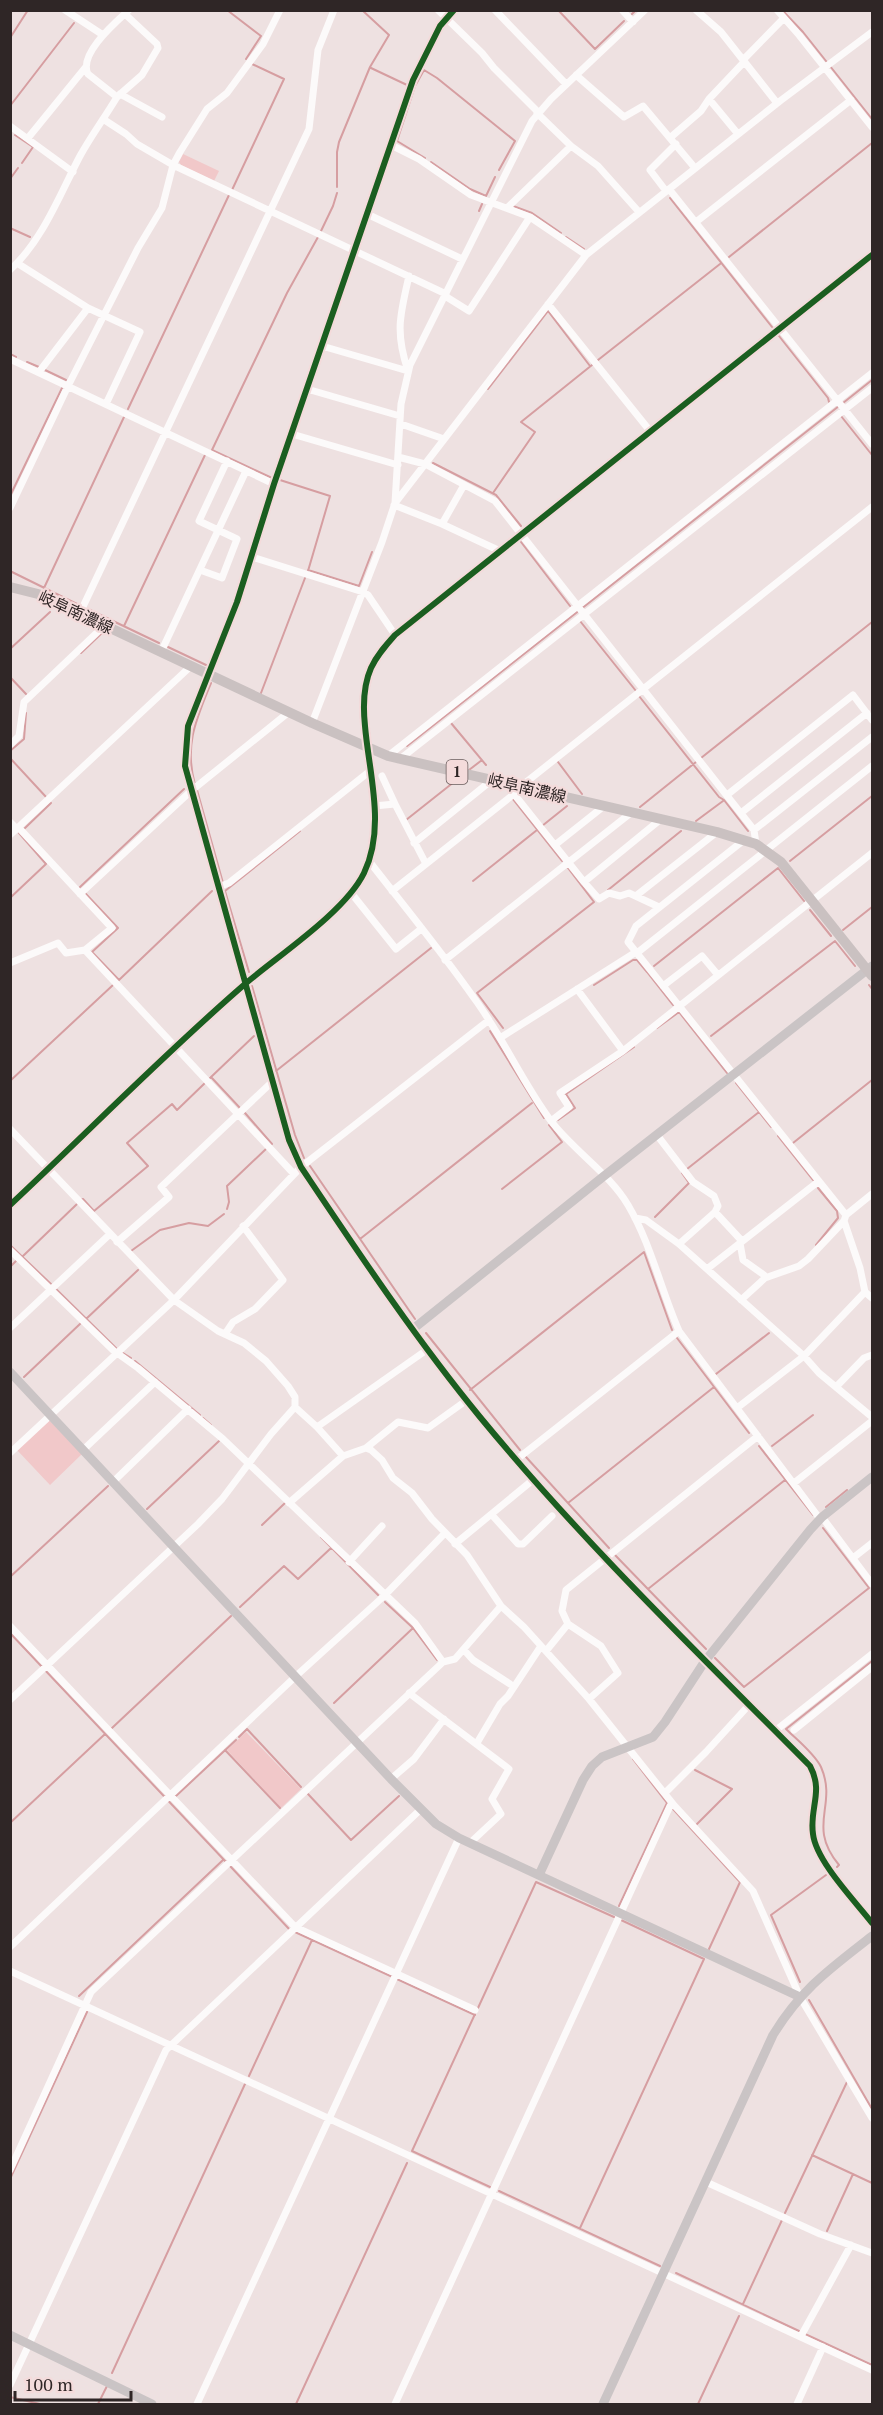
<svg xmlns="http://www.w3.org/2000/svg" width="883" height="2415" viewBox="0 0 883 2415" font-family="'PT Serif','Noto Sans JP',serif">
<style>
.green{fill:#f1c8c9}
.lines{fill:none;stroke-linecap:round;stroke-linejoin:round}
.stream{stroke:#d69ea1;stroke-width:2}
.street{stroke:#fcfafa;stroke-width:7}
.secondary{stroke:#cac4c5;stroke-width:9}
.primary{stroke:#cac1c1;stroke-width:10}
.cycleway-casing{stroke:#f4dbdb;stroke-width:10}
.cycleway{stroke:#1b5e20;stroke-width:6}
.labels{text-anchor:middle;stroke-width:4.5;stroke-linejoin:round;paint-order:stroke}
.shield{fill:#f4dbdb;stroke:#6a5c5c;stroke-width:1.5}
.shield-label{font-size:15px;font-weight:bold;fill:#2f2626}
.street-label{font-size:16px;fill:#2f2626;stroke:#f4dbdb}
</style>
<rect width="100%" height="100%" fill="#eee1e1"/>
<path class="green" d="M183,154L219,171L214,181L181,165L179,162Z
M49,1420L82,1454L50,1485L17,1450Z
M246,1732L301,1789L281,1808L227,1750Z"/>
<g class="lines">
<path class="stream" d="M227,10L261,36L246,59
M558,10L595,49L624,21
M782,10L803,32L872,119
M632,14L636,10
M10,38L28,10
M371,68L407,85
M10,106L74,23
M15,135L33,147L22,163
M425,158L397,141L415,86L424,70L437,78L515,141L499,170
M431,162L470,189L486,196L495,177
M10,179L18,168
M337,187V152L339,142L370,67L389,35L362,10
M232,190L284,79L252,64
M670,198L772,327
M513,206L532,213L561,233
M479,211L482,204
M10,228L30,237
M321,231L333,206L337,193
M566,237L584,249
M729,257L872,143
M779,336L828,398L829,402
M10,354L16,357
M598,360L720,264
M27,362L39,367
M45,370L66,380
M488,389L548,311L590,366
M843,403L872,380
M128,409L229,195
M841,416L872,455
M433,463L496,495L521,526
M272,478L212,450L287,293L318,237
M280,480L330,496L308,571
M493,493L535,432L521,422L592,365
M10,496L63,386
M521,542L570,606
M308,570L359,586L372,552
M10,571L79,605
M44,588L124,417
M88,609L159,643
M580,621L636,691
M124,626L205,455
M168,647L206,665
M10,649L50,612
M81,653L103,632
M10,677L26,694
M261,693L305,578
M639,696L719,797L724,800L748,831
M451,723L486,765
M407,746L839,406
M10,751L24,739L26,713
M10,758L47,798
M701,758L872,622
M558,762L582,794
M469,770L482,760
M195,785C184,745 196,720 211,683
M197,790L223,883
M512,798L562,861
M640,807L696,762
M406,820L459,778
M696,821L723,801
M542,826L567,806
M24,829L51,803
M790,861L872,796
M778,868L804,901
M473,881L537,830
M80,887L184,789
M608,890L681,831
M225,891L300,831
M225,891L249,972
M85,893L118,928L92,952L119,980L212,891
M10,898L46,864L19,833
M810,910L831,936
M843,930L872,907
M654,966L778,868
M647,972L673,1005
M594,985L633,960H637L647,972L649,971
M869,985L872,989
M252,986L295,1135L304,1158
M503,1028L477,993L594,902L568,868
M657,1028L679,1012L727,1073
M490,1031L544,1118
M711,1036L835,941L855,966
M276,1071L431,948
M211,1077L240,1108
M210,1078L254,1036
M10,1081L113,985
M736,1083L771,1127
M245,1113L272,1144
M558,1120L575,1108L566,1094L634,1047
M778,1136L813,1180
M793,1143L872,1080
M310,1166L415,1319
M687,1169L759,1112
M502,1189L562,1142L549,1125
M81,1200L83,1199L94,1211L148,1166L127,1143L172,1104L177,1110L206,1082
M227,1209L229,1202L227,1186L267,1148
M655,1217L689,1183L682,1173
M360,1239L532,1103
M10,1245L52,1285
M816,1245L838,1218L837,1211L818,1188
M131,1251L160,1230L189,1223L208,1226L224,1214
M23,1256L77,1204
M10,1267L16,1261
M56,1289L116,1348
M86,1319L138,1270
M426,1333L520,1450
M677,1338L749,1433
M123,1353L131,1358
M135,1361L200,1415
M716,1374L769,1333
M24,1377L81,1323
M470,1390L644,1252L672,1330
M203,1418L211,1425
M759,1446L813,1515
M772,1446L813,1415
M526,1457L609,1548
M568,1503L714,1387
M826,1507L847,1490
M147,1509L219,1441
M262,1525L285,1503
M321,1537L378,1595
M615,1555L706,1649
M10,1577L108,1486
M648,1589L785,1480
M385,1602L413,1628L437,1660
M240,1607L284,1566L298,1579L331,1548
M10,1633L226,1862
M715,1658L744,1687L869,1588L823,1528
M334,1703L413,1628
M112,1728L231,1616
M239,1737L247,1729L301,1787
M225,1750L280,1808
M695,1770L732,1789L697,1824
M308,1794L351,1840L399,1796
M176,1796L236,1740
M673,1809L740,1882L709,1949
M10,1823L105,1734
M230,1866L290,1930
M837,1867L839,1865C806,1825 838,1806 821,1767C814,1753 797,1740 786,1729L872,1661
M619,1906L667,1803L633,1759
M295,1932L475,2015
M800,1982L771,1915L826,1875
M79,1996L223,1860
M809,2000L872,2109
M478,2008L536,1882L614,1917
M249,2076L312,1940
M412,2151L475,2014
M412,2151L490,2187
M812,2155L872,2183
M10,2179L87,2012
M499,2191L660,2266
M785,2213L847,2082
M580,2228L704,1959L621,1920
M827,2231L853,2174
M676,2273L799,2331
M743,2304L782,2220
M805,2334L872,2365
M112,2373L245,2084
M10,2397L40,2404
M98,2404L107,2386
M296,2404L407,2163
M698,2404L739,2316"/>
<path class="street" d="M65,10L103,35
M438,10L482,53L494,68L538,112
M454,10L440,26L413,80L274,484L237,602L188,726L185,766L289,1140L301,1167C358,1252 415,1338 480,1417C582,1541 698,1653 810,1766C824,1792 809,1808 813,1834C816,1861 855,1901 872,1923
M495,10L566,84
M622,10L633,22
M696,10L721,32L777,103
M777,10L799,35L872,127
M743,60L784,18
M576,75L624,117L643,106L695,168
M120,94L162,117
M117,97L142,75L158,48L157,44L125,14
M709,99L738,134
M537,113L571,146
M103,119L126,134L137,144L173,165L446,294
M10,126L73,172
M671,137L701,111L709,99L744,62
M28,138L85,68
M391,145L419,159L471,195L530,217L586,255
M669,189L872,444
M666,191L650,170L676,144
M507,208L571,146L598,166L639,212
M367,214L462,259
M696,222L851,100
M17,263L88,308L140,332L106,404
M10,270C43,240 60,194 80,156C91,136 105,117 117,97L88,74C78,54 116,22 129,10
M445,296L469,311L530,217
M548,304L650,431
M322,346L408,371
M10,359L274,484
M408,371C395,332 400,315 409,276
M39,372L88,308
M307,389L400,416
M401,424L444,439
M292,434L398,465
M398,457L425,464L495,501L754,830L756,844
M395,503L586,255L780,101L872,32
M394,505L442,524L464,485
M10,508L68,386L138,248L162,208L173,165L180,152L207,109L227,93L263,44L280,10
M442,524L500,551
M252,557L363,592L368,595L395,635
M200,570L222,578L237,539L199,521L227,461
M80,613L309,129L318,50L334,10
M161,652L246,471
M312,723L382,542L395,503L401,404L410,365L532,121L551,99L645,10
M10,745L19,736L24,702L105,625
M388,756L872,373
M400,759L872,388
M382,776L395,804
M515,786L514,794L584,882L661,819
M520,787L872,507
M727,795L853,695L872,720
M374,806L395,804L426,864
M741,813L867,713
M10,822L17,829
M19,828L112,928L85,950L294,1174
M754,830L872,737
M10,835L191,666
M744,840L636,926L628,942L846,1215
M414,843L492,780
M555,845L604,806
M369,861C404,906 441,951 474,998C503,1037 522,1082 551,1121C574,1151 610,1174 628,1205C651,1244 661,1290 679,1331L820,1519
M584,882L599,899L609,893L620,896L629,893L659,907
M218,887L229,883L370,771
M392,891L514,794
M80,894L191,791L289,712
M352,894L396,949L421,929
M637,895L717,832
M637,953L872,766
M445,960L632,812
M10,963L58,943L66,953L85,950
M663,986L702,956L718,975
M577,989L623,1051L872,853
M500,1038L636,952
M551,1121L569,1107L560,1093L623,1051
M10,1129L174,1300L218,1331L244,1343L266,1361L288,1386L295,1397V1407L271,1434L222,1499L198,1524L10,1700
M657,1135L693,1182L714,1196L718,1206L715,1212L679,1244
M715,1212L742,1241
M635,1218L646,1220L679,1244L804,1356L819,1373L872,1417
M844,1221L860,1268L865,1292L872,1298
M117,1242L169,1197L161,1187L272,1082
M740,1243L743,1260L764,1275L765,1278
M10,1250L116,1353
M707,1269L819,1181
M741,1300L765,1278L799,1266L808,1259L844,1221L846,1215L872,1194
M10,1328L110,1234
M225,1334L233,1322L255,1309L283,1280L243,1226
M117,1353L138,1368L223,1439L415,1623L443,1662
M836,1387L864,1358L872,1355
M295,1407L317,1427L343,1456
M737,1408L804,1356L865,1292
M317,1427L428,1349
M366,1448L398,1422L428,1428L467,1400
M83,1450L155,1382
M10,1453L174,1300L301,1167L489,1020
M516,1460L679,1331
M113,1482L188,1409
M794,1483L872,1421
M289,1503L343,1456L366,1448L371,1450L382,1460L393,1478L412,1493L432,1519L467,1555L501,1606L524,1627L589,1699L673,1804L753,1891L800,1997L872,2118
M492,1515L518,1544H523L552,1516
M822,1517L872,1584
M455,1544L534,1479
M853,1558L872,1543
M349,1562L382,1526
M568,1624L601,1646L618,1673L589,1699
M10,1626L295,1927L475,2010
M464,1650L473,1660L510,1684
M546,1651L568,1624L562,1611L566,1590L758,1436
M409,1693L509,1769L492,1799L501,1814L470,1843
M794,1730L872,1667
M775,1731L872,1654
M477,1743L500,1704L508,1696L541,1646
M391,1779L414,1759L444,1719
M665,1793L706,1752L749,1705
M10,1947L296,1676L384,1596L445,1533
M10,1971L872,2370
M10,2170L91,1992L443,1662L455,1659L501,1606
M706,2182L820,2234L872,2253
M801,2336L851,2245
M10,2385L166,2050L421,1809
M197,2404L459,1838
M395,2404L670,1806L673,1804
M797,2404L823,2347"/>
<path class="secondary" d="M10,1205C89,1131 164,1054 245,984C279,955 345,912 364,873C386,827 369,774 365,726C363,707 363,686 371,668C377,655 386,645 395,635L872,255
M413,1329L604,1176L872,966
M10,1372L391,1779L436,1824L459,1838L800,1997
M539,1875L583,1780L592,1766L602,1757L653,1737L665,1722L705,1661L810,1530L822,1517L872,1477
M10,2335L152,2404
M603,2404L773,2035C802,1988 830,1969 872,1936"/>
<path class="primary" d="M10,587L38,594L312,723L388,756L717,832L756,844L781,862L872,976"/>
<defs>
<path id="cycleway" d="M454,10L440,26L413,80L274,484L237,602L188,726L185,766L289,1140L301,1167C358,1252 415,1338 480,1417C582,1541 698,1653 810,1766C824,1792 809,1808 813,1834C816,1861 855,1901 872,1923
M10,1205C89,1131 164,1054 245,984C279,955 345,912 364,873C386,827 369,774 365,726C363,707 363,686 371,668C377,655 386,645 395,635L872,255"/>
</defs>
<use href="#cycleway" class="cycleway-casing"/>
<use href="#cycleway" class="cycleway"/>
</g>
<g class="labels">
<rect class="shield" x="446.5" y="760" width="21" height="24" rx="4.5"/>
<g class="shield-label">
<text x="457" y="777">1</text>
</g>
<g class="street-label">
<text transform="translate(76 612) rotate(25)" y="6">岐阜南濃線</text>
<text transform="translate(527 788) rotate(13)" y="6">岐阜南濃線</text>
</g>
</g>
<rect width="883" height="2415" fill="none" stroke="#2f2626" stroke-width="24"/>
<path d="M15 2391v9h116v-9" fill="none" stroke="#2f2626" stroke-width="3"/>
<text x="24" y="2391" font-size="18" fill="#2f2626" stroke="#f4dbdb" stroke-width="4.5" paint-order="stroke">100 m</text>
</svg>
